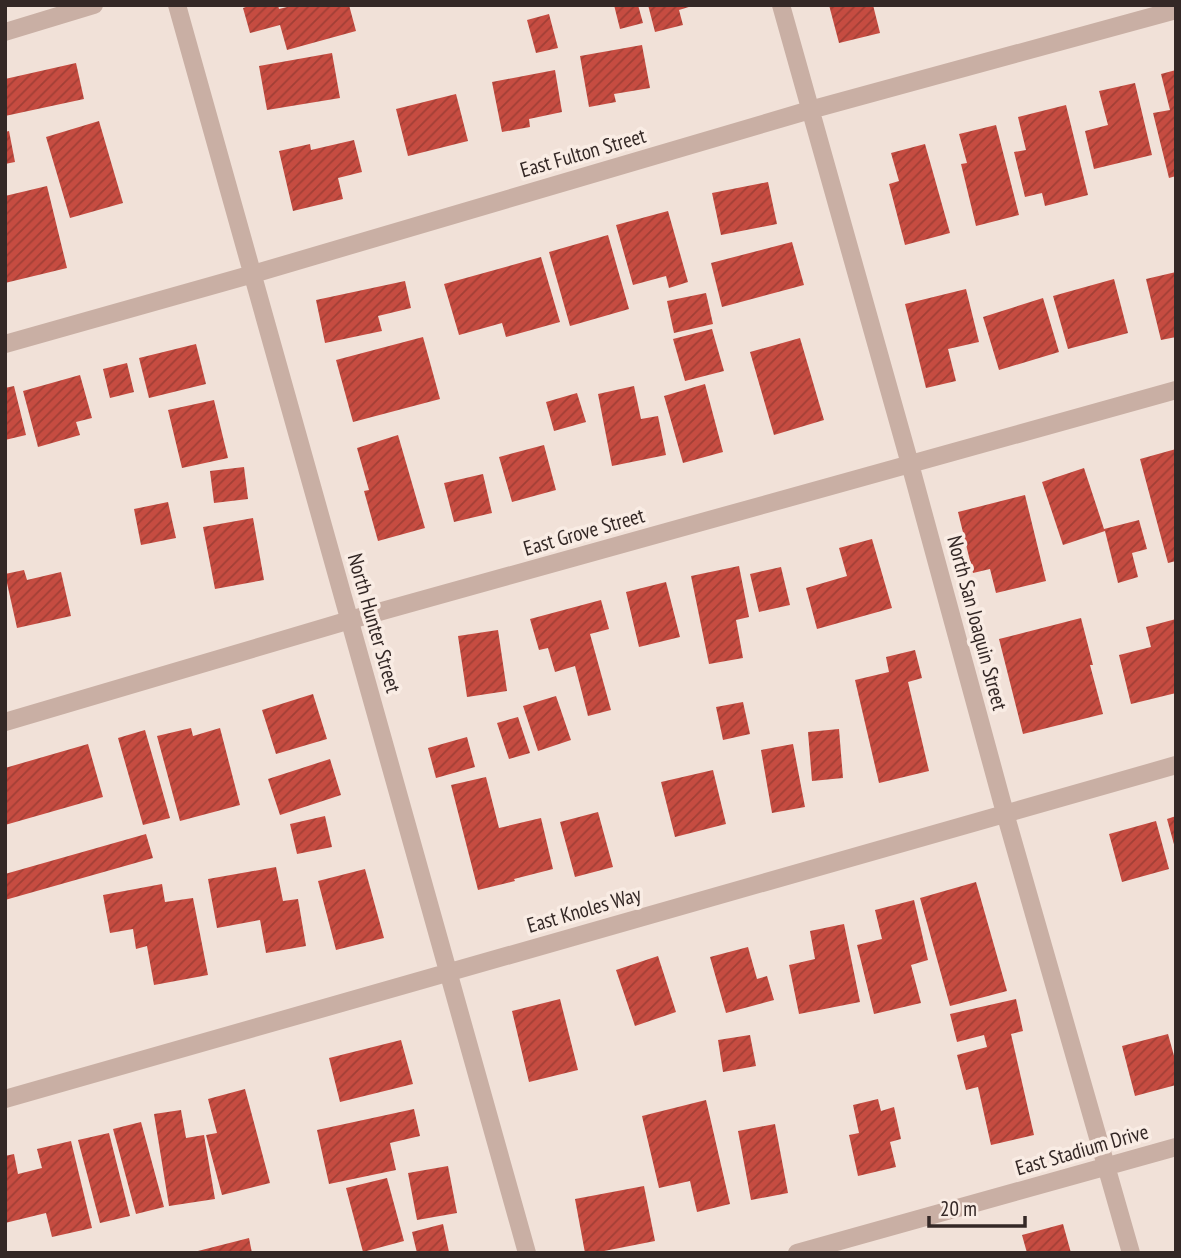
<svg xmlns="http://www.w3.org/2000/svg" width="1181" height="1258" viewBox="0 0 1181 1258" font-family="'PT Sans Narrow',sans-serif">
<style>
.building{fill:url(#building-hatch)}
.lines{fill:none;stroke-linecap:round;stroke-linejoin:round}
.minor{stroke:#c9afa4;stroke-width:18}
.labels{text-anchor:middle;stroke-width:7;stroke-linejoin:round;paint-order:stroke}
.street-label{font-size:21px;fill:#342826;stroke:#f9ece4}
</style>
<defs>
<pattern id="building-hatch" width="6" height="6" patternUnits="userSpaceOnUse" patternTransform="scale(1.75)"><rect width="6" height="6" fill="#c64c41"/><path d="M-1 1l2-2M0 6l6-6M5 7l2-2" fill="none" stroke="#a23f36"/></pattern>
</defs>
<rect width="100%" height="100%" fill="#f1e1d8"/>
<path class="building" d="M252,5H278L279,9L295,5H349L356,31L287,50L280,25L250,33L243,8Z
M614,5H638L643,23L620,29Z
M648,5H692V6L679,10L683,25L655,32Z
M829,5H873L880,33L839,43Z
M549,14L558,48L536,53L527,20Z
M642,45L650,88L614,94L616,102L589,107L580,56Z
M332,53L340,98L267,110L259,66Z
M76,63L84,99L5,116V79Z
M555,70L562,112L529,119L530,127L502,132L492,82Z
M1176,70V176L1169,178L1153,113L1170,110L1161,74Z
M1135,83L1152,155L1094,169L1085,131L1108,125L1099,91Z
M456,94L468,141L408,156L396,109Z
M1066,105L1088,195L1045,206L1042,193L1025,197L1014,152L1026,150L1018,117Z
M99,121L123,203L70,218L46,137Z
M996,125L1019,215L976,226L961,164L967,163L959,134Z
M9,131L15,162L5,164V132Z
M354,140L362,172L338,178L343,199L293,211L279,151L310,144L311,150Z
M925,144L950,233L905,245L889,184L899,181L891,153Z
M768,182L777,224L721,235L712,193Z
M47,186L67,268L5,283V196Z
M668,211L688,282L669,288L666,276L633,285L616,225Z
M608,235L629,309L570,326L549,252Z
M792,242L804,285L722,307L711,263Z
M541,257L560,322L506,337L502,323L459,335L444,284Z
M1176,272V337L1161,340L1146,279Z
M1114,279L1128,333L1068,349L1053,296Z
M405,281L411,308L378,316L382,331L325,343L316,300Z
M966,289L979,342L948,349L956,381L926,388L905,304Z
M706,293L713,324L674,333L667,301Z
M1043,298L1059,352L999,370L983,317Z
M712,329L724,371L685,381L673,339Z
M423,337L440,399L353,422L336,360Z
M800,338L824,420L774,435L750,352Z
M196,344L206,384L149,398L139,358Z
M127,363L134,392L110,398L103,369Z
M80,375L92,418L76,422L80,435L38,447L23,391Z
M705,384L723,452L683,463L664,396Z
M14,386L26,435L5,440V388Z
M634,386L641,419L658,416L666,455L612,466L598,394Z
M577,393L586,422L554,431L546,402Z
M214,400L228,458L182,468L168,410Z
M398,435L425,528L378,541L364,491L369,490L357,448Z
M544,445L556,490L512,502L499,457Z
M1176,449V561L1168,563L1140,459Z
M244,467L248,499L214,503L210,471Z
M1084,468L1104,529L1139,520L1147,549L1132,553L1138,577L1118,583L1105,531L1063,545L1042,482Z
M483,474L492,513L454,522L444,483Z
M1025,495L1046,581L996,593L990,569L973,573L958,512Z
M168,502L176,538L141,545L134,509Z
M253,518L264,580L215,589L203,527Z
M872,539L892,608L817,629L806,588L847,576L839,548Z
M739,566L749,617L736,620L743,658L709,664L691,576Z
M781,567L790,605L759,612L750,574Z
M24,570L27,580L61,572L71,616L17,628L5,574Z
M666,582L680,637L639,647L626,592Z
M601,600L609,629L590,634L611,710L588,716L575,666L555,672L548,648L539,650L530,619Z
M1081,618L1093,665H1090L1103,714L1023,734L999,639Z
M1176,619V693L1131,704L1119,655L1151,647L1146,627Z
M498,630L507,691L467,697L458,636Z
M915,650L922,678L908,682L929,771L879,783L855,680L889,672L886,657Z
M313,694L327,739L276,754L262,710Z
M556,696L571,740L538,751L523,706Z
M743,702L750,734L723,740L716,707Z
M518,717L530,753L509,759L497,723Z
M191,728L193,736L220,728L240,805L180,821L157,736Z
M839,729L843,778L812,781L808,732Z
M145,730L170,818L143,825L118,738Z
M467,737L475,767L436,778L428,748Z
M88,744L103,797L5,825V768Z
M793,744L805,807L772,813L761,750Z
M330,759L341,795L280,815L268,779Z
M713,770L726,824L675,837L661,782Z
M486,777L499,828L541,818L553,869L514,879L515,881L478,890L451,785Z
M598,812L613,867L575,877L560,822Z
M325,816L332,847L297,854L290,824Z
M1176,816V848H1175L1167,819Z
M1156,821L1169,869L1122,882L1109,834Z
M146,834L153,858L5,900V874Z
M276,867L283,901L298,899L306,946L266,953L260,920L217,928L208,879Z
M365,869L384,938L336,950L318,881Z
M976,882L1007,991L950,1006L920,898Z
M162,884L165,902L193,898L208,975L154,985L147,946L136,949L133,929L110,933L103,895Z
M914,900L928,960L911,965L921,1003L874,1014L857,945L882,939L875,910Z
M844,924L860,1002L799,1014L789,965L815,959L810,931Z
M748,947L757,979L767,976L774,1000L726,1013L710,957Z
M658,956L676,1012L635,1026L616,970Z
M560,999L578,1070L529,1082L512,1011Z
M1016,999L1023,1031L1011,1034L1034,1135L991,1145L978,1087L966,1090L957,1055L987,1047L984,1035L957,1042L950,1014Z
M1168,1034L1176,1063V1085L1135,1096L1122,1046Z
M750,1035L756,1066L723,1072L718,1040Z
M401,1040L413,1084L340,1102L329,1058Z
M245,1089L270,1183L222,1195L206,1135L217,1133L208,1099Z
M878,1099L881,1111L894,1107L901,1139L890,1142L896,1167L858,1176L849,1135L859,1133L853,1105Z
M706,1100L730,1204L697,1212L690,1181L659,1188L642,1116Z
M414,1109L420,1136L390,1143L396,1170L329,1184L317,1130Z
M181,1110L186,1138L204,1135L215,1199L169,1206L154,1114Z
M141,1122L164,1207L136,1214L113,1129Z
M775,1124L788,1193L751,1200L738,1131Z
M109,1133L130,1216L100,1223L78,1140Z
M71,1141L92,1228L52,1237L46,1213L5,1223V1156L14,1154L18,1174L42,1168L37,1149Z
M448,1166L457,1213L417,1220L408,1173Z
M387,1178L404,1241L363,1252L346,1188Z
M644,1186L655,1241L594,1253H585L575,1199Z
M443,1224L449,1252L417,1253L412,1232Z
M1063,1224L1071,1253H1027L1022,1235Z
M249,1238L252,1253H194V1252Z"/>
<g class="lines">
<path class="minor" d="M177,5L527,1253
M781,5L910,464L1005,813L1131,1253
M5,32L94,5
M5,344L253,274L810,110L1176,10
M5,722L350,620L1176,390
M5,1099L1176,765
M797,1253L1176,1147"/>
</g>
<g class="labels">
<g class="street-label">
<text transform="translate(583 153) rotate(-16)" y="7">East Fulton Street</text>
<text transform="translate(584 532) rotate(-16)" y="7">East Grove Street</text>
<text transform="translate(374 623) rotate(74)" y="7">North Hunter Street</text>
<text transform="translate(977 623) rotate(75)" y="7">North San Joaquin Street</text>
<text transform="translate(584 910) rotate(-16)" y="7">East Knoles Way</text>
<text transform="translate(1082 1150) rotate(-16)" y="7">East Stadium Drive</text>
</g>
</g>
<rect width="1181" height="1258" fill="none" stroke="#342826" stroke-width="14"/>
<path d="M929 1216v10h96v-10" fill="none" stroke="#342826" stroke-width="3.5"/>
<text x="940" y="1216" font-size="21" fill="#342826" stroke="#f9ece4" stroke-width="5" paint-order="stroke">20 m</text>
</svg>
